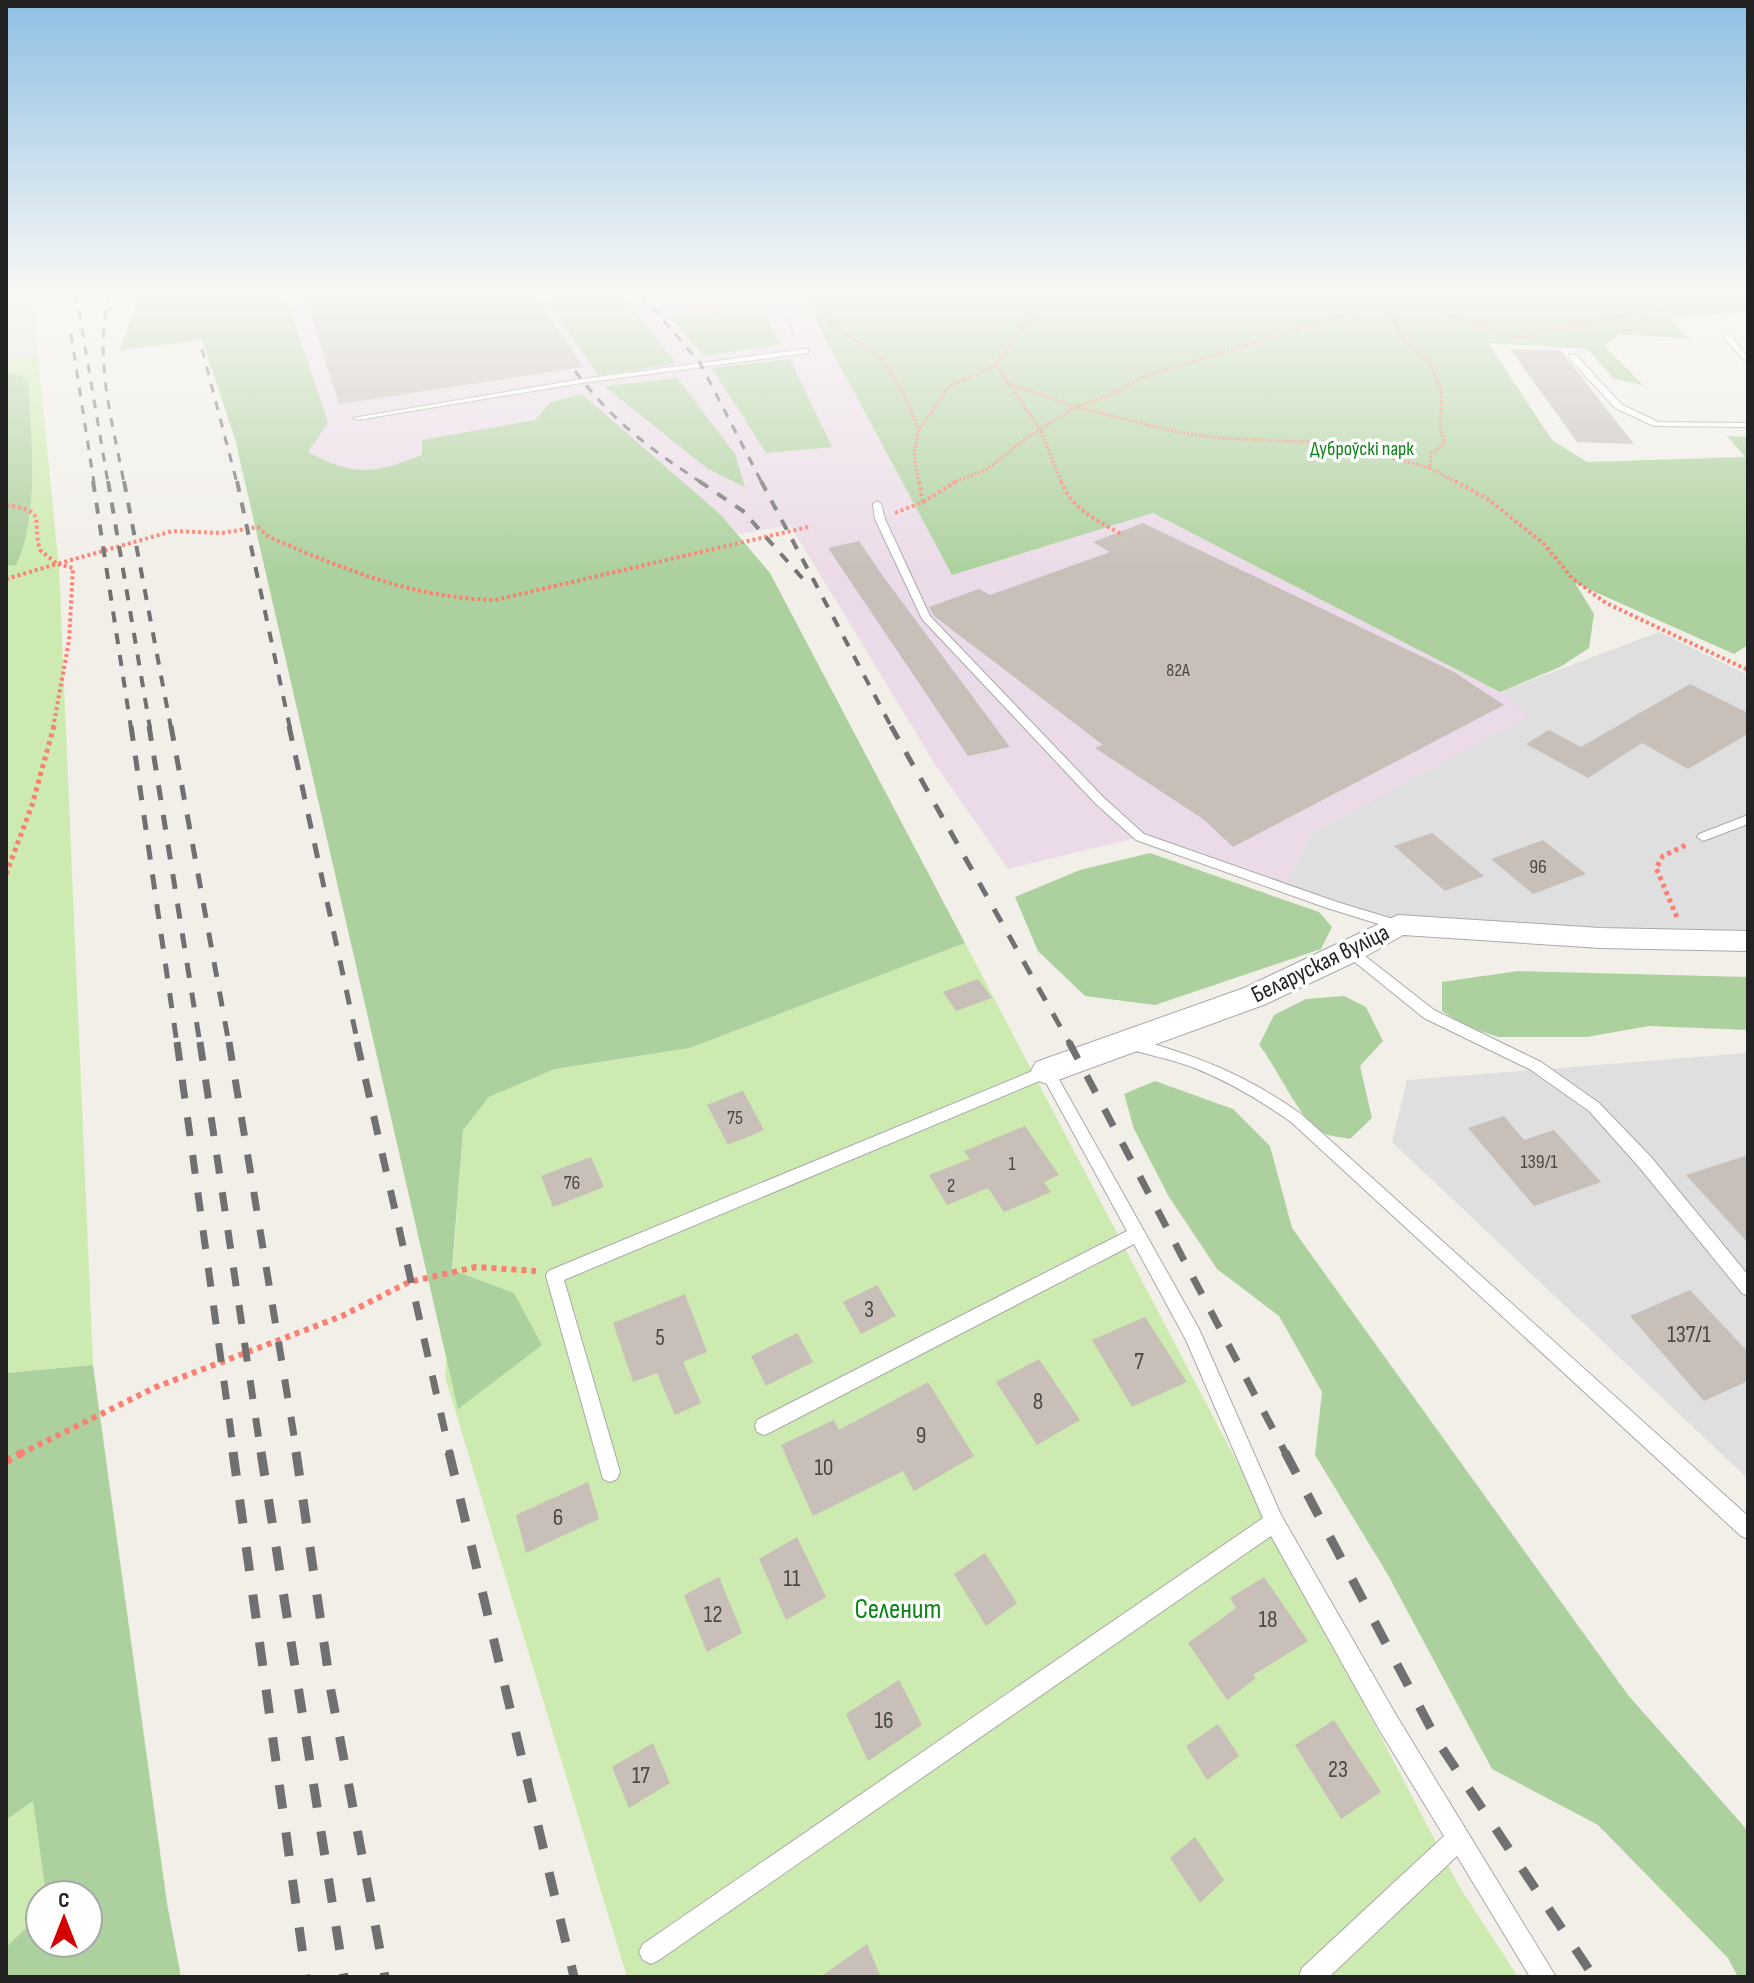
<svg xmlns="http://www.w3.org/2000/svg" width="1754" height="1983" viewBox="0 0 1754 1983" font-family="'Sofia Sans Condensed',sans-serif">
<style>
.residential{fill:#e0dfdf}
.industrial{fill:#ebdbe8}
.grass{fill:#cdebb0}
.forest{fill:#add19e}
.building{fill:#c7bfb8}
.lines{fill:none;stroke-linecap:round;stroke-linejoin:round}
.service-casing{stroke:#a9a9a9;stroke-width:2}
.minor-casing{stroke:#a9a9a9;stroke-width:2}
.path-far4{stroke:#fa8072;stroke-width:3;stroke-dasharray:2 2;stroke-linecap:butt}
.path-far3{stroke:#fa8072;stroke-width:4;stroke-dasharray:3 3;stroke-linecap:butt}
.path-far2{stroke:#fa8072;stroke-width:5;stroke-dasharray:4 4;stroke-linecap:butt}
.path-far1{stroke:#fa8072;stroke-width:6;stroke-dasharray:5 5;stroke-linecap:butt}
.path{stroke:#fa8072;stroke-width:8;stroke-dasharray:6 6;stroke-linecap:butt}
.service{fill:#fff;fill-rule:evenodd}
.minor{fill:#fff;fill-rule:evenodd}
.rail-far4{stroke:#707070;stroke-width:3;stroke-dasharray:9 9;stroke-linecap:butt}
.rail-far3{stroke:#707070;stroke-width:4;stroke-dasharray:11 11;stroke-linecap:butt}
.rail-far2{stroke:#707070;stroke-width:5;stroke-dasharray:15 15;stroke-linecap:butt}
.rail-far1{stroke:#707070;stroke-width:7;stroke-dasharray:19 19;stroke-linecap:butt}
.rail{stroke:#707070;stroke-width:9;stroke-dasharray:24 24;stroke-linecap:butt}
.labels{text-anchor:middle;stroke-width:7;stroke-linejoin:round;paint-order:stroke}
.far-number-label{font-size:18px;fill:#4b4948}
.far-park-label{font-size:20px;fill:#0c8416;stroke:#fff}
.number-label{font-size:20px;fill:#4b4948}
.street-label{font-size:24px;fill:#222;stroke:#fff}
.near-number-label{font-size:24px;fill:#4b4948}
.near-park-label{font-size:28px;fill:#0c8416;stroke:#fff}
</style>
<rect width="100%" height="100%" fill="#f2efe9"/>
<path class="residential" d="M6,293H35L38,356L6,359Z
M1659,632L1748,675V941L1398,925L1284,889L1311,834L1528,716L1500,692Z
M1748,1053V1479L1392,1142L1407,1080Z"/>
<path class="industrial" d="M269,293H801L952,575L1153,513L1500,692L1529,716L1311,834L1284,889L1140,837L1008,869L935,764L790,525L740,534L582,394L551,402L535,420L422,440V455L380,471L345,470L308,452L288,303Z"/>
<path class="grass" d="M38,356L59,568L93,1365L6,1373V359Z
M965,943L1459,1886L1518,1977H627L445,1377L463,1130L489,1097L555,1069L690,1048Z
M33,1800L46,1895H40V1915L6,1947V1820Z"/>
<path class="forest" d="M140,293H269L288,303L328,423L308,452C355,477 374,474 422,455V440L535,420L551,402L582,394L722,516L770,573L965,943L690,1048L555,1069L489,1097L463,1130L452,1270L514,1293L542,1345L458,1409L235,439L202,340L120,350Z
M541,293H620L676,363L599,376Z
M801,293H1748V312L1670,319L1690,339L1619,334L1605,346L1643,385L1614,379L1587,349L1488,343L1552,440L1587,462L1745,457L1727,436L1748,437V645L1734,654L1575,583L1594,614L1589,648L1560,667L1500,692L1153,513L952,575Z
M762,309L781,344L704,356L669,317Z
M790,359L832,447L766,453L712,368Z
M6,373L21,376L28,382C31,435 40,516 16,565L6,566Z
M677,378L735,454L745,487L708,469L604,386Z
M1150,853L1319,912L1332,927L1321,949L1155,1005L1085,996L1038,951L1015,897L1080,870Z
M1518,971L1748,977V1030L1649,1026L1587,1037H1498L1463,1025L1442,1011V982Z
M1344,996L1366,1007L1383,1041L1360,1066L1372,1118L1350,1139C1342,1137 1333,1137 1325,1134C1302,1126 1276,1065 1259,1045L1274,1015L1306,999Z
M1155,1081L1233,1109L1270,1146L1292,1228L1628,1695L1748,1831V1977H1738L1728,1958L1598,1825L1492,1769L1388,1575L1315,1455L1322,1392L1279,1316L1217,1269L1169,1197L1134,1129L1124,1094Z
M93,1365L167,1903L181,1977H6V1947L40,1915V1943H88V1895H46L33,1801L6,1820V1373Z"/>
<path class="building" d="M304,293H533L584,367L339,404Z
M1510,349L1560,350L1634,444L1577,442Z
M1143,523L1454,672L1504,705L1233,847L1203,819L1095,748L1103,745L934,616L929,607L979,589L990,595L1110,552L1093,542Z
M859,541L885,579L1010,747L968,756L828,548Z
M1690,684L1748,713V734L1688,769L1642,743L1588,778L1526,744L1549,730L1581,747Z
M1432,833L1484,876L1445,891L1394,846Z
M1543,840L1586,874L1533,894L1491,859Z
M978,979L992,998L956,1011L943,992Z
M743,1091L764,1130L728,1145L707,1105Z
M1504,1116L1524,1140L1554,1130L1601,1182L1534,1206L1468,1128Z
M1025,1126L1059,1175L1044,1182L1051,1192L1004,1212L988,1188L947,1205L929,1175L970,1159L964,1151Z
M1748,1155V1243L1686,1175Z
M591,1157L604,1187L553,1207L541,1176Z
M877,1285L896,1316L861,1334L843,1302Z
M1690,1290L1748,1352V1381L1704,1401L1630,1316Z
M685,1294L707,1352L683,1362L701,1403L675,1415L657,1373L633,1382L613,1323Z
M1145,1317L1187,1382L1132,1407L1092,1340Z
M797,1333L813,1362L766,1386L751,1356Z
M1039,1359L1080,1420L1037,1445L996,1382Z
M928,1382L974,1456L914,1491L903,1471L813,1516L781,1445L834,1420L839,1430Z
M588,1482L599,1519L526,1553L516,1515Z
M797,1537L826,1597L786,1620L759,1559Z
M985,1553L1017,1603L986,1626L954,1574Z
M719,1577L742,1633L707,1652L684,1595Z
M1264,1577L1308,1641L1253,1675L1256,1678L1227,1700L1188,1643L1236,1608L1230,1598Z
M899,1680L922,1725L868,1761L846,1714Z
M1334,1720L1381,1792L1341,1819L1295,1745Z
M1218,1724L1239,1756L1207,1780L1186,1746Z
M653,1743L670,1783L629,1808L612,1767Z
M1195,1837L1224,1880L1200,1903L1170,1858Z
M867,1944L881,1977H820Z"/>
<g class="lines">
<defs>
<path id="service" d="M1725,335H1731L1748,358V365L1725,339Z
M805,349H808V353L582,383L357,420L353,418L582,379Z
M1570,355H1576L1621,404L1658,422L1748,423V427L1654,426L1615,408L1570,359Z
M877,501L881,504L885,519L930,616L1103,797L1144,834L1337,902L1403,922L1405,925L1403,928L1398,930L1327,908L1136,840L1095,803L922,619L875,519L873,504Z
M1748,815V824L1703,841L1697,837L1699,834Z
M1351,947L1356,949L1434,1010L1541,1062L1599,1103L1651,1157L1748,1275V1296L1742,1293L1639,1167L1589,1111L1531,1070L1424,1018L1346,955L1344,952L1346,949Z
M1131,1038C1194,1054 1248,1076 1301,1114L1748,1516V1539L1741,1536L1291,1122C1260,1100 1228,1081 1192,1067C1171,1059 1148,1055 1126,1048L1124,1044L1126,1040Z
M1047,1065L1052,1067L1199,1329L1281,1515L1396,1715L1556,1977H1530L1457,1856L1329,1977H1299L1302,1968L1444,1836L1380,1731L1271,1536L659,1960L651,1964L643,1960L639,1952L643,1944L1263,1518L1186,1340L1134,1244L771,1432L764,1435L757,1432L755,1426L757,1420L1127,1231L1044,1079L564,1280L620,1472L617,1479L610,1482L603,1479L546,1276L548,1271Z"/>
<path id="minor" d="M1398,915L1600,928L1748,931V951L1600,948L1403,935L1361,959L1266,1004L1058,1080L1047,1084L1036,1080L1031,1071L1036,1062L1244,988Z"/>
</defs>
<use href="#service" class="service-casing"/>
<use href="#minor" class="minor-casing"/>
<path class="path-far4" d="M774,293L795,336
M811,293L823,317L883,360L905,396L918,428
M1032,293L1036,309
M1736,293L1748,294
M1401,299L1517,338L1730,293
M1383,303L1406,341L1430,364L1442,391L1440,429L1445,443L1431,453L1430,468L1458,483
M996,365L1040,429L1062,483
M1006,383L1076,407L1177,432L1218,438L1333,443L1430,468
M919,483L914,455L919,429L950,386L996,365L1036,309L1136,293
M952,483L986,470L1025,439L1076,407L1108,396L1143,377L1417,293"/>
<path class="path-far3" d="M1061,481C1072,510 1098,521 1123,535
M1455,481L1489,500L1544,544L1573,579L1606,603L1748,670
M923,502L957,481
M6,505C49,512 31,517 40,550L57,564L173,531L222,533L258,527L269,537C343,569 413,598 495,600L808,527
M895,513L923,502L919,481
M6,579L57,564L73,568L69,641L53,728"/>
<path class="path-far2" d="M6,874L32,805L54,726
M1677,917L1656,868L1663,856L1686,845"/>
<path class="path-far1" d="M20,1454L156,1387L342,1316L409,1282L476,1267L536,1271"/>
<path class="path" d="M6,1461L24,1452"/>
<use href="#service" class="service"/>
<use href="#minor" class="minor"/>
<path class="rail-far4" d="M76,293L108,483
M110,293C93,357 112,419 124,483
M640,293L700,363L762,483
M71,334L94,483
M202,349L237,483
M575,371C614,423 649,448 702,483"/>
<path class="rail-far3" d="M93,481L131,728
M108,481L150,728
M124,481L171,728
M237,481L290,728
M699,481L743,511L803,579
M761,481L892,728"/>
<path class="rail-far2" d="M131,726L177,1044
M149,726L200,1044
M171,726L229,1044
M289,726L358,1044
M891,726L1070,1044"/>
<path class="rail-far1" d="M177,1042L234,1454
M200,1042L261,1454
M229,1042L297,1454
M357,1042L450,1454
M1069,1042L1286,1454"/>
<path class="rail" d="M233,1452L306,1977
M261,1452L344,1977
M296,1452L331,1691L385,1977
M449,1452L574,1977
M1285,1452L1438,1742L1594,1977"/>
</g>
<linearGradient id="sky" x2="0" y2="1"><stop stop-color="#8fc0e4"/><stop offset="0.51" stop-color="#f9f8f5"/><stop offset="1" stop-color="#f9f8f5" stop-opacity="0"/></linearGradient>
<rect width="1754" height="571" fill="url(#sky)"/>
<g class="labels">
<g class="far-number-label">
<text x="1178" y="676">82А</text>
</g>
<g class="far-park-label">
<text x="1362" y="455">Дуброўскі парк</text>
</g>
<g class="number-label">
<text x="1538" y="873">96</text>
<text x="735" y="1124">75</text>
<text x="1539" y="1168">139/1</text>
<text x="1012" y="1170">1</text>
<text x="572" y="1189">76</text>
<text x="951" y="1192">2</text>
</g>
<g class="street-label">
<text transform="translate(1320 963) rotate(-26)" y="8">Беларуская вуліца</text>
</g>
<g class="near-number-label">
<text x="869" y="1317">3</text>
<text x="1689" y="1342">137/1</text>
<text x="660" y="1345">5</text>
<text x="1139" y="1369">7</text>
<text x="1038" y="1409">8</text>
<text x="921" y="1443">9</text>
<text x="824" y="1475">10</text>
<text x="558" y="1525">6</text>
<text x="792" y="1586">11</text>
<text x="713" y="1622">12</text>
<text x="1268" y="1627">18</text>
<text x="884" y="1728">16</text>
<text x="1338" y="1777">23</text>
<text x="641" y="1783">17</text>
</g>
<g class="near-park-label">
<text x="898" y="1618">Селенит</text>
</g>
</g>
<rect width="1754" height="1983" fill="none" stroke="#222222" stroke-width="16"/>
<g transform="translate(64 1919)"><circle r="38" fill="#ffffff" stroke="#a7a7a7" stroke-width="2"/>
<path d="M0-6L14 30L0 20L-14 30Z" fill="#d40000"/>
<text y="-12" font-size="22" font-weight="bold" text-anchor="middle" fill="#222222">С</text>
</g>
</svg>
